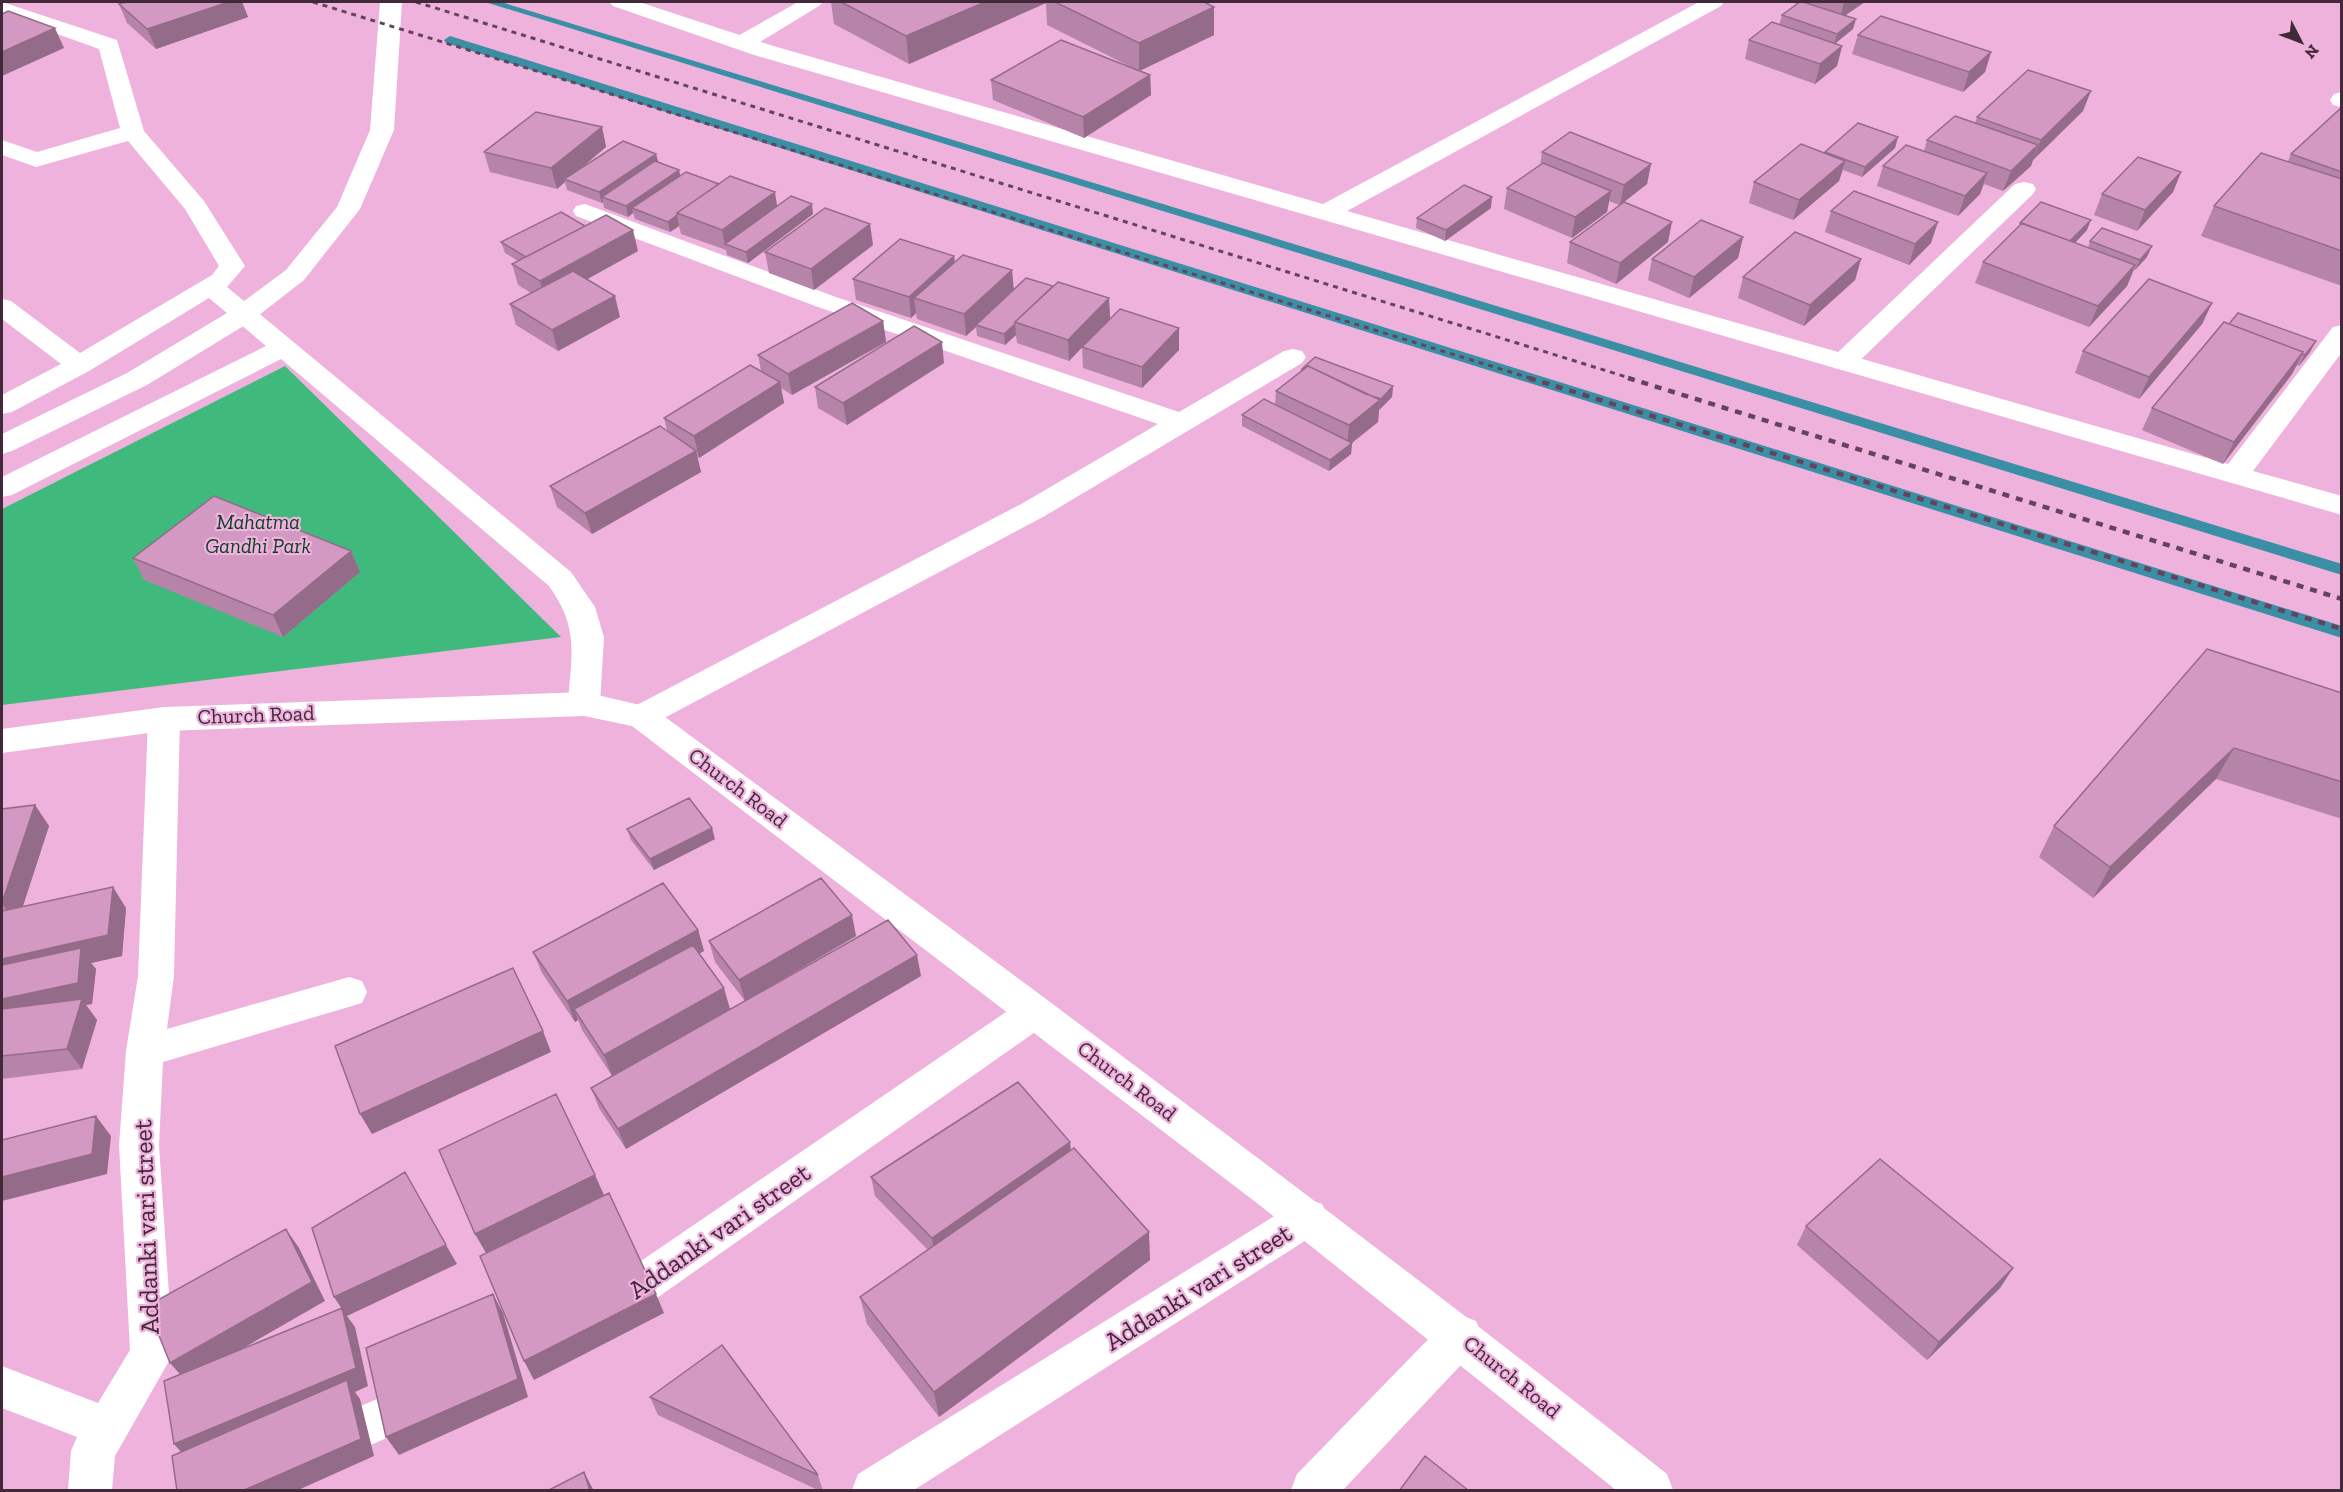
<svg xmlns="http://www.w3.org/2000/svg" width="2343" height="1492" viewBox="0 0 2343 1492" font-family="'Zilla Slab',serif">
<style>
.green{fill:#3fba7c}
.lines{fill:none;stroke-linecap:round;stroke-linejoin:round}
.stream{fill:#3a8fa5;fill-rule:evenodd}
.service{fill:#fff;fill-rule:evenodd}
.minor{fill:#fff;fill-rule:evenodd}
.tertiary{fill:#fff;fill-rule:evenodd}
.secondary{fill:#fff;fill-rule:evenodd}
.rail-far1{stroke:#63445a;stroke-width:3;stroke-dasharray:5 5;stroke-linecap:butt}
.rail{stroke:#63445a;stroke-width:4.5;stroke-dasharray:7 7;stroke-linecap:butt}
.wall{fill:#b684a8}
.shaded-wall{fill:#946b88}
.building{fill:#d499c3;stroke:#946b88;stroke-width:1.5}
.labels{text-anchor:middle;stroke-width:4.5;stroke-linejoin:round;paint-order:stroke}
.park-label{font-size:21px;font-style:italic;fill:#0d4127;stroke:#eeb2dd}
.street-label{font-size:21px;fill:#41293a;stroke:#eeb2dd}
.near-street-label{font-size:26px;fill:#41293a;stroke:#eeb2dd}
</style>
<rect width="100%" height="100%" fill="#eeb2dd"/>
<path class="green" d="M285,366L561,637L2,705V509Z"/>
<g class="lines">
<path class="stream" d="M485,2H501L2342,564V575Z
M450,36L2342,626V638L446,43L444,40Z"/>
<path class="service" d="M798,2H823L819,6L750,48H734L731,43L734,38Z
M2342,92V107L2333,105L2330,100L2334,94Z
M2024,182L2033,184L2036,189L2033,194L1852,368L1843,370L1834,368L1830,362L1834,356L2015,184Z"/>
<path class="minor" d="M2,2L117,40L144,131L204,201L245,266L227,287L571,572L595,607L604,637L600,704L595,712L584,716L573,712L568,704C571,653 580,630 549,586L281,359L12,495L2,497V477L266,346L209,298L89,371L12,412L2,414V395L61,364L2,319V299L11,301L80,353L212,275L219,266L185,209L128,141L36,167L2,155V140L37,152L120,128L99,49L2,14Z
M609,2H639L770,45L1323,204L1699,2H1724L1721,6L1347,211L2228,464L2333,327L2342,325V352L2253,471L2342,496V515L754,55L613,6Z
M585,204L836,297L1179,412L1284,351L1293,349L1302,351L1306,357L1302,363L1043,517L653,724L642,728L631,724L626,716L631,708L1023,503L1158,424L818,307L576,216L573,211L576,206Z
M164,707L176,711L180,719L174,976L167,1029L349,977L362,981L367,992L362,1003L163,1062L159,1145L173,1354L115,1456L112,1490H68L71,1451L77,1437L2,1408V1366L98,1403L130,1350L119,1145L126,1051L138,976L148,719L152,711Z
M1035,997L1048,1001L1054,1012L1048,1023L627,1319L612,1324L597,1319L591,1305L597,1291L1022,1001Z
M1308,1199L1322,1204L1328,1217L1322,1230L914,1490H852L858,1474L1294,1204Z
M1461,1315L1476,1321L1482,1335L1476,1349L1343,1490H1291L1297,1474L1446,1321Z
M424,1379L439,1385L446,1400L439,1415L325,1465L309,1458L303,1443L309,1428Z"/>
<path class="tertiary" d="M584,692L653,708C994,960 1335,1211 1667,1474L1673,1490H1616L1262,1207L632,726L584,716L164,731L2,753V729L164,707Z"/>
<path class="secondary" d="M380,2H402L394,130L360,209L304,280L250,322L147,385L12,451L2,454V434L127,373L232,310L286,270L337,207L370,130Z"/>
<path class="rail-far1" d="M313,2L1533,379
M416,2L1633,379"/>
<path class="rail" d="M1529,378L2342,629
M1628,378L2342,599"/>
</g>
<path class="wall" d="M126,2H242L248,17L156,49L127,23L119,4Z
M831,2H1204L1214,35L1140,71L1150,75L1151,95L1084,138L993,100L991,80L1135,69L1047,25L1046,3L909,64L834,24Z
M1790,2H1865L1845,15L1853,29L1835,44L1842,46L1837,66L1815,84L1745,59L1749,40L1779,25L1782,15L1797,4Z
M1858,35L1991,52L1985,72L1963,92L1852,54Z
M2342,107V286L2201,236L2214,206L2288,161L2291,154Z
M2083,111L2033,160L2031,166L2003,191L1984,184L1980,194L1958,216L1877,186L1883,166L1924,151L1927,140L1975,123L1977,117Z
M602,127L606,147L582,167L658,162L679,170L680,176L777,206L813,214L748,263L727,255L726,250L681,234L679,226L670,232L635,219L633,213L628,217L604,208L603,202L602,203L567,190L565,182L557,189L490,172L484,152Z
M1898,137L1895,148L1862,177L1843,170L1839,181L1793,220L1749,203L1754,182L1825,153Z
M1542,152L1651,164L1647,184L1624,202L1668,242L1616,284L1567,263L1570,242L1619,205L1609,201L1607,212L1572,238L1504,209L1507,188L1540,166Z
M2181,172L2173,192L2137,231L2094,215L2102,194Z
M1491,208L1445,241L1416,228L1417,218Z
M1831,211L1931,243L1909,265L1825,232Z
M2020,223L2087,230L2075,243L2088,248L2090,241L2147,257L2135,270H2134L2127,286L2089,327L1975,283L1983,262L2019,227Z
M585,226L638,251L587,279L620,317L558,351L516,325L510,304L531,293L518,285L512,264L518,261L505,253L501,242Z
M1743,237L1738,258L1689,298L1648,280L1652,259Z
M873,245L814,290L769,273L765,252Z
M954,256L955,262L1014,289L1053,286L1109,298L1110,319L1179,328V350L1142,388L1083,368L1082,347L1069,361L1017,343L1016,335L1005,345L977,336L976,327L966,336L917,319L916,313L911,318L856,300L853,279Z
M1861,259L1855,280L1804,326L1738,298L1743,277Z
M2212,303L2202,324L2139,399L2075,373L2083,351Z
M883,321L886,342L792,395L781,388L784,403L699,458L697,456L701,472L592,534L557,507L550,486L667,430L664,418L761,371L758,355Z
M2229,324L2316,341L2310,352L2299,366L2297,365L2292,374L2223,464L2142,430L2152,408Z
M944,363L847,425L818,408L815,387Z
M1302,369L1393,386L1392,397L1379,410L1378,422L1352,443L1351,454L1329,471L1242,426V415L1275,404L1276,391L1302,370Z
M351,551L360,572L283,637L144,580L133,558Z
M2342,693V819L2216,779L2093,898L2039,857L2054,826Z
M35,805L49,826L23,906L126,908L122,956L91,963L96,969L92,1004L86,1005L97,1020L82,1069L2,1079V809Z
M627,829L715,839L654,870L631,840Z
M698,930L704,951L699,953L730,1009L612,1076L582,1030L578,1020L575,1022L542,973L533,952Z
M856,936L745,1001L715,962L709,941Z
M921,976L626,1149L599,1108L591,1088Z
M1071,1150L1150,1260L939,1417L867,1324L860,1297L928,1250L875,1196L871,1177Z
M1806,1226L2013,1268L2000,1288L1927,1360L1797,1245Z
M650,1397L818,1475L823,1491H820L658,1415Z"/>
<path class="shaded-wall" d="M226,2H242L248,17L156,49L147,29Z
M985,2H1046V3L909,64L906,36Z
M1844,2H1865L1840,19Z
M1214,7V35L1139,71V43Z
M1856,19L1853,29L1834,44L1837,34Z
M55,28L64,48L2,76V52Z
M1842,46L1837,66L1815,84L1820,64Z
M1991,52L1985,72L1963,92L1969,72Z
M1150,75L1151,95L1084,138L1083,117Z
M2091,91L2083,111L2033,160L2041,140Z
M602,127L606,147L567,180L564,179L565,182L557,189L551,168Z
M1898,137L1895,148L1862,177L1865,167Z
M2038,145L2031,166L2003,191L2011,171Z
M656,154L659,164L602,197L603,202L602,203L599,192Z
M1845,161L1839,181L1793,220L1799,200Z
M1651,164L1647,184L1620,205L1624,185Z
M679,170L681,180L632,208L633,213L628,217L626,206Z
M2181,172L2173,192L2137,231L2145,210Z
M1987,173L1980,194L1958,216L1965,196Z
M1611,191L1607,212L1572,238L1575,217Z
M775,192L778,212L725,245L722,230Z
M1492,197L1491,208L1445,241L1446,230Z
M812,204L813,214L748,263L746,252Z
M677,215L679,226L670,232L668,222Z
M2091,220L2087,230L2066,252L2070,241Z
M1672,222L1668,242L1616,284L1620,263Z
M1938,222L1931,243L1909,265L1915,244Z
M870,224L873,245L814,290L811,269Z
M633,230L638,251L546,302L540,281Z
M1743,237L1738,258L1689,298L1694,277Z
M2152,246L2147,257L2135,270L2140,260Z
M954,256L956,277L914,298L916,313L911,318L909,297Z
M1861,259L1855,280L1804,326L1810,305Z
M2135,265L2127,286L2089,327L2098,306Z
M1012,270L1014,291L976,325V327L966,336L964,314Z
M615,296L620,317L558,351L552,330Z
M1109,298L1110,319L1069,361L1068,340Z
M2212,303L2202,324L2139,399L2149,377Z
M883,321L886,342L792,395L788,374Z
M1015,324L1016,335L1005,345L1004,334Z
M1179,328V350L1142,388V367Z
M2316,341L2310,352L2299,366L2305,355Z
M942,342L944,363L847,425L843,403Z
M2303,352L2292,374L2223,464L2234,442Z
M780,382L784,403L699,458L694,436Z
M1393,386L1392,397L1379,410L1381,399Z
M1380,400L1378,422L1349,445L1352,443L1351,454L1329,471L1330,460L1347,447L1349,425Z
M696,451L701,472L592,534L585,513Z
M351,551L360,572L283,637L273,615Z
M2234,748L2216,779L2093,898L2110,867Z
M35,805L49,826L17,924L2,903Z
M712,828L715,839L654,870L650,859Z
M113,887L126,908L122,956L91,963L96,969L92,1004L86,1005L97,1020L82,1069L67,1049L2,1023V959Z
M852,915L856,936L745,1001L739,980Z
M698,930L704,951L580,1019L574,1009L578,1020L575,1022L567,1001Z
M917,955L921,976L626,1149L618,1129Z
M724,988L730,1009L612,1076L604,1055Z
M543,1031L551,1052L372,1134L360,1114Z
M96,1116L111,1136L107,1174L2,1201V1177Z
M1070,1142L1072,1162L935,1258L932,1238Z
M595,1175L604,1195L486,1253L475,1234Z
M286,1229L299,1248L325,1301L186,1381L170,1363Z
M1149,1232L1150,1260L939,1417L934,1392Z
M446,1245L457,1264L347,1316L355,1327L368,1386L355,1392L360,1399L374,1456L296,1491H242L190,1462L174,1444L342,1309L334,1297Z
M2013,1268L2000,1288L1927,1360L1939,1342Z
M493,1294L503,1313L528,1397L399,1455L386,1437Z
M656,1294L664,1313L534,1380L524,1361Z
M584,1472L594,1491H590Z"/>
<path class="building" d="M126,2H229L147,29L119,4Z
M841,2H985L906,36Z
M1055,2H1204L1214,7L1139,43Z
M1800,2H1803L1856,19L1837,34L1782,15Z
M8,11L55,28L2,52V14Z
M1881,16L1991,52L1969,72L1858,35Z
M1772,22L1842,46L1820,64L1749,40Z
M1061,40L1150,75L1083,117L991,80Z
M2028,70L2091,91L2041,140L1977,117Z
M2342,107V172L2291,154Z
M536,112L602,127L551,168L484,152Z
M1955,116L2038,145L2011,171L1927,140Z
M1858,123L1898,137L1865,167L1825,152Z
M1570,132L1651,164L1624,185L1542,152Z
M623,141L656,154L599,192L564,179Z
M1801,144L1845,161L1799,200L1754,182Z
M1906,145L1987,173L1965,196L1883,166Z
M2261,153L2342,179V251L2214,206Z
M2138,157L2181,172L2145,210L2102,194Z
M655,161L679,170L626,206L602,197Z
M1543,163L1611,191L1575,217L1507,188Z
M686,172L719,184L677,213V215L668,222L632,208Z
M730,176L775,192L722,230L677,213Z
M1464,185L1492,197L1446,230L1417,218Z
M1854,191L1938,222L1915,244L1831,211Z
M791,196L812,204L746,252L725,244Z
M1624,202L1672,222L1620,263L1570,242Z
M2041,202L2091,220L2070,241L2020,223Z
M825,208L870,224L811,269L765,252Z
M561,212L585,226L526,257L501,242Z
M606,215L633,230L540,281L512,264Z
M1701,220L1743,237L1694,277L1652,259Z
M2022,223L2135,265L2098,306L1983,262Z
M2102,228L2152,246L2140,260L2090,241Z
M1795,232L1861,259L1810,305L1743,277Z
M900,239L954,256L909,297L853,279Z
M963,255L1012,270L964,314L914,298Z
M573,271L615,296L552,330L510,304Z
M1026,278L1053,286L1015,322V324L1004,334L976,325Z
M2149,279L2212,303L2149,377L2083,351Z
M1058,282L1109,298L1068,340L1015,322Z
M852,303L883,321L788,374L758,355Z
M1120,309L1179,328L1142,367L1082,347Z
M2238,313L2316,341L2305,355L2302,354L2303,352L2229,324Z
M2224,322L2303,352L2234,442L2152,408Z
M914,326L942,342L843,403L815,387Z
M1315,357L1393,386L1381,399L1366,394L1308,366L1303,370L1302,369Z
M750,365L780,382L694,436L664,418Z
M1308,366L1380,400L1349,425L1276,391Z
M1264,399L1352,443L1330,460L1242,415Z
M660,426L696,451L585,513L550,486Z
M214,496L351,551L273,615L133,558Z
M2207,649L2342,693V782L2234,748L2110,867L2054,826Z
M689,798L712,828L650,859L627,829Z
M35,805L2,903V809Z
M821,878L852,915L739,980L709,941Z
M663,883L698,930L567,1001L533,952Z
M113,887L108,935L2,959V911Z
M888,920L917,955L618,1129L591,1088Z
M693,945L724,988L604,1055L574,1009Z
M81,948L78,983L2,999V965Z
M513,968L543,1031L360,1114L335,1046Z
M82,999L67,1049L2,1056V1009Z
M1018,1082L1070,1142L932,1238L871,1177Z
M556,1094L595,1175L475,1234L439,1150Z
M96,1116L92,1154L2,1177V1140Z
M1074,1148L1149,1232L934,1392L860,1297Z
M1880,1159L2013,1268L1939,1342L1806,1226Z
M405,1172L446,1245L334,1297L312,1228Z
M609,1193L656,1294L524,1361L480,1256Z
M286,1229L312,1282L170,1363L147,1306Z
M493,1294L518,1379L386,1437L366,1348Z
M342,1308L356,1368L174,1444L164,1381Z
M722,1345L818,1475L650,1397Z
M347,1380L361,1439L242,1491H177L172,1456Z
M1425,1456L1469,1491H1399Z
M584,1472L590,1491H547Z"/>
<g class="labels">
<g class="park-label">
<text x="258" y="529">Mahatma<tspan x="258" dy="24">Gandhi Park</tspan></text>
</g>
<g class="street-label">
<text transform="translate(256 715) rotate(-2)" y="7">Church Road</text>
<text transform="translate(738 788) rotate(37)" y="7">Church Road</text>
<text transform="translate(1127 1081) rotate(37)" y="7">Church Road</text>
<text transform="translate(1512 1377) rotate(39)" y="7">Church Road</text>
</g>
<g class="near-street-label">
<text transform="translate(146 1227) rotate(-92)" y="9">Addanki vari street</text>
<text transform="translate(719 1231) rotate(-35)" y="9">Addanki vari street</text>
<text transform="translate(1198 1287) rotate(-32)" y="9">Addanki vari street</text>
</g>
</g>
<rect width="2343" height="1492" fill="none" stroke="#41293a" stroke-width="6"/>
<g transform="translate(2301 42) rotate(132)" stroke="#eeb2dd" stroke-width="4.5" paint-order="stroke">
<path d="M0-4.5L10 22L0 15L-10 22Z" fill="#41293a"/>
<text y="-9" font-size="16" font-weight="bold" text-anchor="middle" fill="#41293a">N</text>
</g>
</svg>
